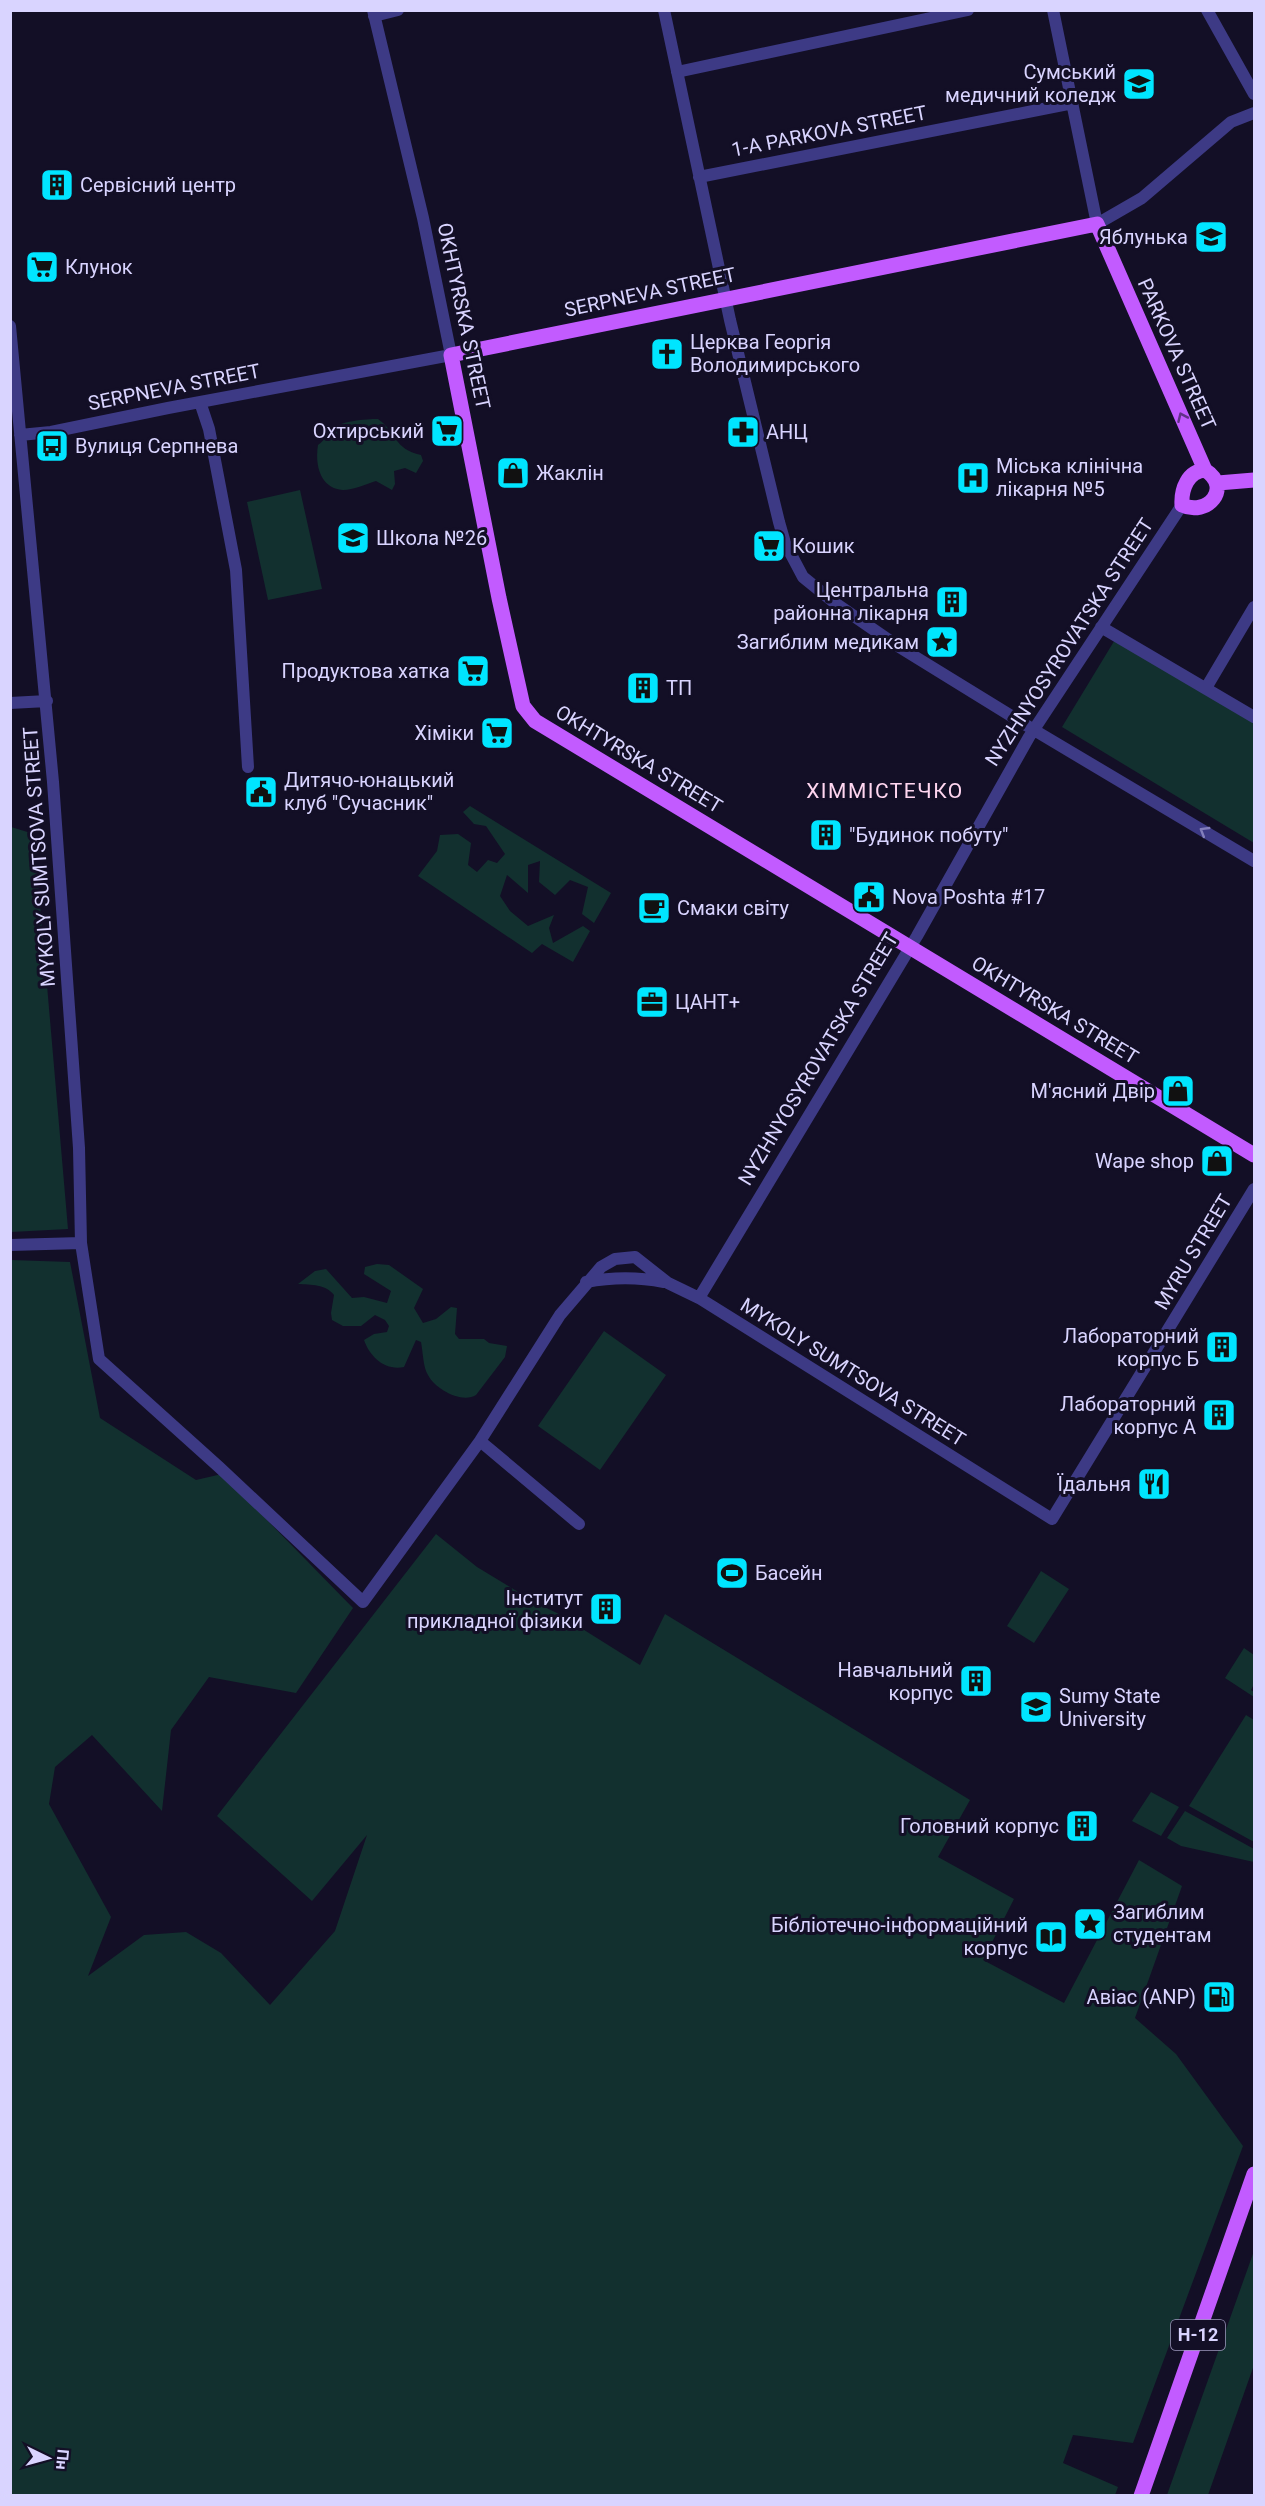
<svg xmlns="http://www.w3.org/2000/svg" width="1265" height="2506" viewBox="0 0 1265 2506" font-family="Roboto,sans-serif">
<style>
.green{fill:#12302f}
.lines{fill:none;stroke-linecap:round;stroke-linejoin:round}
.minor{stroke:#3d3a85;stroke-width:12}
.major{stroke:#c25bff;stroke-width:15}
.oneway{stroke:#623188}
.oneway2{stroke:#837fbc}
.labels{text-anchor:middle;stroke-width:6;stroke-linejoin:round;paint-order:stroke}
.shield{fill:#130f26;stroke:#9e99be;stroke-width:1.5}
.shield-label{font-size:18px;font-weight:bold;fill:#d9d4ff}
.poi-label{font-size:20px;fill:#d9d4ff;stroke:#130f26;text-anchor:start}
.street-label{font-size:20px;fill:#d9d4ff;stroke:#130f26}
.neighbourhood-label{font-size:21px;letter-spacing:1.5px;fill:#ffd6f0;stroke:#130f26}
</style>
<rect width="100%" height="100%" fill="#130f26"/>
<path class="green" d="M378,419C397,432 393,449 421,455L423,461L416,473L405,468L394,471L395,484L392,490L376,481C366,484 353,490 343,490C319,488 315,463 318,445C325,440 325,436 330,430C339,421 366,419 378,419Z
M300,490L322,589L268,600L247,502Z
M1116,638L1254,722V843L1062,727Z
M470,806L611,893L594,923L582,914L588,887L570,880L555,895L539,882L540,861L528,865V893L507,875L500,896L510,911L528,926L554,915L549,928L553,943L583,926L590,931L573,962L542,944L532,953L418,876L437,851L440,835L458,834L471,843L468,865L477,872L488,860L497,863L505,854L486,826L474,824L463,812Z
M11,827L34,834L68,1229L11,1232Z
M11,1260L70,1262L100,1418L196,1480L222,1474L353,1608L296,1693L209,1677L171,1730L162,1811L92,1735L55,1767L49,1804L111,1917L88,1976L144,1935L186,1932L221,1953L270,2005L335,1931L367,1835L312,1901L217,1816L436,1534L477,1567L538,1604L557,1613L640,1665L665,1614L970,1800L938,1857L1014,1899L983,1960L1064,2003L1139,1860L1182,1886L1135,2018L1176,2054L1243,2146L1133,2443L1073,2435L1063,2463L1118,2487L1115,2495L11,2496Z
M377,1264L389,1265L423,1289L414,1308L423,1323L436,1319L451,1307L457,1308L455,1334L459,1339H484L489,1343L507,1346L505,1357L476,1395C462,1404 435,1389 428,1375C423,1367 423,1352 421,1342L416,1340L404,1367C385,1371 370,1357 364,1340L374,1334L387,1332L389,1326L385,1320L375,1315L361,1326H343L332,1320L331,1313L334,1295C326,1284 311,1285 298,1284L315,1271L326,1269L352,1298L364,1297L387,1303L391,1291L364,1274L365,1267Z
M604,1331L666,1375L600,1470L538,1426Z
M1041,1571L1069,1589L1034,1643L1007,1626Z
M1244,1648L1254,1655V1684L1251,1690L1254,1692V1697L1225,1678Z
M1246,1715L1254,1720V1842L1189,1806Z
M1151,1792L1179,1807L1161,1836L1132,1821Z
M1185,1811L1254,1849V1862L1181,1846L1167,1838Z
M1254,2251V2365L1208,2495H1167Z"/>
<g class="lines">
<path class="minor" d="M664,10L730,320L779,522L785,543L803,577L835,603L896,645L1034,730L1254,861
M1053,10L1097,224L1142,198L1231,122L1254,113
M1207,10L1254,94
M374,16L398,10
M677,72L968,10
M699,177L1073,103
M10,326L53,782L79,1148L81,1243L99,1359L219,1467L363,1602L480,1441L560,1315L601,1267L615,1259L635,1257L668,1283L699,1298L1052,1519L1254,1189
M200,402L209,429L236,570L248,767
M20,435L51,432L168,408L451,355L423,218L373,10
M1101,627L1254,717
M1206,688L1254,607
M10,703L47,701
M10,1245L81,1243
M586,1282C612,1277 639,1277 664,1282
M699,1298L917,936L1029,737L1182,505
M480,1441L579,1524"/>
<path class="major" d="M1205,470L1097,224L451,355L499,598L523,706L535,721L1254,1155
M1205,470C1233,488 1207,517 1182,505C1181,489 1188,471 1205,470Z
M1218,483L1254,480
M1141,2496L1254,2174"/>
</g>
<defs><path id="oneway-chevron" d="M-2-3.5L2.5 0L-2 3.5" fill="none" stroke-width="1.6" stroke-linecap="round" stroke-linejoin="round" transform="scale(1.5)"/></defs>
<use class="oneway" href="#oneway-chevron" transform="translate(1182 417) rotate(-114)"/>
<use class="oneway2" href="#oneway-chevron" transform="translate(1204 831) rotate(-149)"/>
<defs>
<symbol id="university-square" viewBox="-11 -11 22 22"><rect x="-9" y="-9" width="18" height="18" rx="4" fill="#00e5ff" stroke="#130f26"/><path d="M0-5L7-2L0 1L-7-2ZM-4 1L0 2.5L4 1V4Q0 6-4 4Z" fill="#111"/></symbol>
<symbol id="building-square" viewBox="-11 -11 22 22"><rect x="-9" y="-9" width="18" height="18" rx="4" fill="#00e5ff" stroke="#130f26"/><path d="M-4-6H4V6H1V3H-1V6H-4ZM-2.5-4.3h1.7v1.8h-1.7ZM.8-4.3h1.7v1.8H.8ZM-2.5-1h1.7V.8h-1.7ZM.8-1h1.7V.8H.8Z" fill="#111"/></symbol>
<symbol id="school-square" viewBox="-11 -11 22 22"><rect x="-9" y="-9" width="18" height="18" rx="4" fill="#00e5ff" stroke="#130f26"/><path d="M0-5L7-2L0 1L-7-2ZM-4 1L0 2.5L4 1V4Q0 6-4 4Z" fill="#111"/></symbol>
<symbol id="supermarket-square" viewBox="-11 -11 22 22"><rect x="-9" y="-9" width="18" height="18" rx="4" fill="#00e5ff" stroke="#130f26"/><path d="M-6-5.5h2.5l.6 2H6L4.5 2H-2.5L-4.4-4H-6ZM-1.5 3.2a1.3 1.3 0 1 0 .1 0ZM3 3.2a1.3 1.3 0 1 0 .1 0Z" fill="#111"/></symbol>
<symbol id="church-square" viewBox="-11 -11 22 22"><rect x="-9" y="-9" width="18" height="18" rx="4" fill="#00e5ff" stroke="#130f26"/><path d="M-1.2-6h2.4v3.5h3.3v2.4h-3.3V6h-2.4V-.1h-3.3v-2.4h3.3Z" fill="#111"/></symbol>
<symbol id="pharmacy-square" viewBox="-11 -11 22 22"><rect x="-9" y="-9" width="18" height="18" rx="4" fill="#00e5ff" stroke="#130f26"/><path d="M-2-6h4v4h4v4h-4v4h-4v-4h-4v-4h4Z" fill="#111"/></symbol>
<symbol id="bus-square" viewBox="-11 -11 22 22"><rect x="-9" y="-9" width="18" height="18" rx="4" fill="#00e5ff" stroke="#130f26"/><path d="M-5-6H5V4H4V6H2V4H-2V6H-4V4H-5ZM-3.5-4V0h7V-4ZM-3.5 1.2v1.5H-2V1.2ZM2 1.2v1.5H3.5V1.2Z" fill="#111"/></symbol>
<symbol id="shop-square" viewBox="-11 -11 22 22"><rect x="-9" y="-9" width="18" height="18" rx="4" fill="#00e5ff" stroke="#130f26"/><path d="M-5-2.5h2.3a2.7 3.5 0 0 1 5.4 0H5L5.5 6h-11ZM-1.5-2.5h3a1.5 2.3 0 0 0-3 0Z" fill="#111"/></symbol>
<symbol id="hospital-square" viewBox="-11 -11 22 22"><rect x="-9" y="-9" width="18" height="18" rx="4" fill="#00e5ff" stroke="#130f26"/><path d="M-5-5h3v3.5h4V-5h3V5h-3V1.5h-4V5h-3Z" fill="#111"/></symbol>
<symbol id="sight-square" viewBox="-11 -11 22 22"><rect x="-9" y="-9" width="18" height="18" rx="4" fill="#00e5ff" stroke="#130f26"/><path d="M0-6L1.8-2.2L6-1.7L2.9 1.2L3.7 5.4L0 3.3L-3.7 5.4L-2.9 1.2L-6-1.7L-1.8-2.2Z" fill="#111"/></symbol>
<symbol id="civic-square" viewBox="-11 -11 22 22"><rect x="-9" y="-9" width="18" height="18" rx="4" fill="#00e5ff" stroke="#130f26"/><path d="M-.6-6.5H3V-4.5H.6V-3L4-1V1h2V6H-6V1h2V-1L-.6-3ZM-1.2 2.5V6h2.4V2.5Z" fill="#111"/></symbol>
<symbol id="cafe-square" viewBox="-11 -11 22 22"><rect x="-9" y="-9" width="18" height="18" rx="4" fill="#00e5ff" stroke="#130f26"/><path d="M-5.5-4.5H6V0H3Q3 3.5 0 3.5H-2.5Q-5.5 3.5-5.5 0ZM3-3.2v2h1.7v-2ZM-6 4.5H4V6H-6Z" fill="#111"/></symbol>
<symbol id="office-square" viewBox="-11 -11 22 22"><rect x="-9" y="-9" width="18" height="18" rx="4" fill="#00e5ff" stroke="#130f26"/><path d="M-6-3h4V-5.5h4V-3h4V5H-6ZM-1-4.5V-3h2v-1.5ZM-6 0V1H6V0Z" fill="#111"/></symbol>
<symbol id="restaurant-square" viewBox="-11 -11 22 22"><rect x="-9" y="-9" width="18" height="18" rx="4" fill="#00e5ff" stroke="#130f26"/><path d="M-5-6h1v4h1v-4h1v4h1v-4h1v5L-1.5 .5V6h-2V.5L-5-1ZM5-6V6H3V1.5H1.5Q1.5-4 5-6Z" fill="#111"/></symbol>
<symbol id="stadium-square" viewBox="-11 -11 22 22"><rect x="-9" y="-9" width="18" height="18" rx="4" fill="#00e5ff" stroke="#130f26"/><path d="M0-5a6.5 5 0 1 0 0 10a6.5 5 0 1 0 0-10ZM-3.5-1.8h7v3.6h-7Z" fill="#111"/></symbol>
<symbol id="library-square" viewBox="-11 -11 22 22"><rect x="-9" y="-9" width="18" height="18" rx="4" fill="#00e5ff" stroke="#130f26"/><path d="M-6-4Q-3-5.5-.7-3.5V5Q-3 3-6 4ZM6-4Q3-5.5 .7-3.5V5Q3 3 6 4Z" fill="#111"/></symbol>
<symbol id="fuel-square" viewBox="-11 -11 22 22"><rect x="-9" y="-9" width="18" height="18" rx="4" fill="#00e5ff" stroke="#130f26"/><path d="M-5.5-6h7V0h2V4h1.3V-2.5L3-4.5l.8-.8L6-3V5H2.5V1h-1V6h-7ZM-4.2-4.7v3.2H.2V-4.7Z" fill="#111"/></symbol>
</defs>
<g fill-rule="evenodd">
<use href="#university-square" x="1120" y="65" width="38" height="38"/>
<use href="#building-square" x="38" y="166" width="38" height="38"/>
<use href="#school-square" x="1192" y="218" width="38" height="38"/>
<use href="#supermarket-square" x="23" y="248" width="38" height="38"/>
<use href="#church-square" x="648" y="335" width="38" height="38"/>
<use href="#supermarket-square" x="428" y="412" width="38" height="38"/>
<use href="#pharmacy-square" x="724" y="413" width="38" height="38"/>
<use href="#bus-square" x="33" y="427" width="38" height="38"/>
<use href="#shop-square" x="494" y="454" width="38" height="38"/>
<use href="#hospital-square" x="954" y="459" width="38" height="38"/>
<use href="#school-square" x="334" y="519" width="38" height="38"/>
<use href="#supermarket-square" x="750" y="527" width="38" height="38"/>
<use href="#building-square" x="933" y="583" width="38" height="38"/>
<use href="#sight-square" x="923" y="623" width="38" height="38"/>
<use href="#supermarket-square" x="454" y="652" width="38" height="38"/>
<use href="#building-square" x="624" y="669" width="38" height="38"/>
<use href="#supermarket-square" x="478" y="714" width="38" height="38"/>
<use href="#civic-square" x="242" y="773" width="38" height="38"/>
<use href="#building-square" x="807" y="816" width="38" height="38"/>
<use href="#civic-square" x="850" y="878" width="38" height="38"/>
<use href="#cafe-square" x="635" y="889" width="38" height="38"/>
<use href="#office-square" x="633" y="983" width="38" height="38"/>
<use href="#shop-square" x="1159" y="1072" width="38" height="38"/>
<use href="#shop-square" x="1198" y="1142" width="38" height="38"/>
<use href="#building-square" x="1203" y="1328" width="38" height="38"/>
<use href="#building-square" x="1200" y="1396" width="38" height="38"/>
<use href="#restaurant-square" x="1135" y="1465" width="38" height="38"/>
<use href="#stadium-square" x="713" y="1554" width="38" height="38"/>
<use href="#building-square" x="587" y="1590" width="38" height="38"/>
<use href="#building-square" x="957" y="1662" width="38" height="38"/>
<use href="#university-square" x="1017" y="1688" width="38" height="38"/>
<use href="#building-square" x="1063" y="1807" width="38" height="38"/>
<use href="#sight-square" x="1071" y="1905" width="38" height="38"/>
<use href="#library-square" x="1032" y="1918" width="38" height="38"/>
<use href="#fuel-square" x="1200" y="1978" width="38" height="38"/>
</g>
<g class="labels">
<rect class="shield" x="1171" y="2320" width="54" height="30" rx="4.5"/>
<g class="shield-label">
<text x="1198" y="2341">Н-12</text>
</g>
<g class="poi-label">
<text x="1116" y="79" text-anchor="end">Сумський<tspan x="1116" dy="23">медичний коледж</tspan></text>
<text x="80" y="192">Сервісний центр</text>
<text x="1188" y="244" text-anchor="end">Яблунька</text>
<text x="65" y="274">Клунок</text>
<text x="690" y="349">Церква Георгія<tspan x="690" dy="23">Володимирського</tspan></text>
<text x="424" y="438" text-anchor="end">Охтирський</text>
<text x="766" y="439">АНЦ</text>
<text x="75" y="453">Вулиця Серпнева</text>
<text x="996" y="473">Міська клінічна<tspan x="996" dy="23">лікарня №5</tspan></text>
<text x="536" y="480">Жаклін</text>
<text x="376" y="545">Школа №26</text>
<text x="792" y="553">Кошик</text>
<text x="929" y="597" text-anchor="end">Центральна<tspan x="929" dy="23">районна лікарня</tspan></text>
<text x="919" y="649" text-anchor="end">Загиблим медикам</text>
<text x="450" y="678" text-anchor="end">Продуктова хатка</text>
<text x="666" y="695">ТП</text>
<text x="474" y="740" text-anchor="end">Хіміки</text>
<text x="284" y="787">Дитячо-юнацький<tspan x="284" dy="23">клуб "Сучасник"</tspan></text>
<text x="849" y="842">"Будинок побуту"</text>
<text x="892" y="904">Nova Poshta #17</text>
<text x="677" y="915">Смаки світу</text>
<text x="675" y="1009">ЦАНТ+</text>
<text x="1155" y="1098" text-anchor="end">М'ясний Двір</text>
<text x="1194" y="1168" text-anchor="end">Wape shop</text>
<text x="1199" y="1343" text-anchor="end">Лабораторний<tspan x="1199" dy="23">корпус Б</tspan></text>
<text x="1196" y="1411" text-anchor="end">Лабораторний<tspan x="1196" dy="23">корпус А</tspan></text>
<text x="1131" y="1491" text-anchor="end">Їдальня</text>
<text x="755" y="1580">Басейн</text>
<text x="583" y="1605" text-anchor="end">Інститут<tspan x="583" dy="23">прикладної фізики</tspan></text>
<text x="953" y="1677" text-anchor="end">Навчальний<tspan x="953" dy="23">корпус</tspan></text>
<text x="1059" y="1703">Sumy State<tspan x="1059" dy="23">University</tspan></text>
<text x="1059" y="1833" text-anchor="end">Головний корпус</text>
<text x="1113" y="1919">Загиблим<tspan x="1113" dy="23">студентам</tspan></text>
<text x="1028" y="1932" text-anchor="end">Бібліотечно-інформаційний<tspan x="1028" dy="23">корпус</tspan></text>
<text x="1196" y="2004" text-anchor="end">Авіас (ANP)</text>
</g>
<g class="street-label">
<text transform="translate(829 131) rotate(-11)" y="7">1-A PARKOVA STREET</text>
<text transform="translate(650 292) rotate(-12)" y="7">SERPNEVA STREET</text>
<text transform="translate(464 316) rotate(78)" y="7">OKHTYRSKA STREET</text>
<text transform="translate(1177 354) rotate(66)" y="7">PARKOVA STREET</text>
<text transform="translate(174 387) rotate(-11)" y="7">SERPNEVA STREET</text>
<text transform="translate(1069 642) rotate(-57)" y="7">NYZHNYOSYROVATSKA STREET</text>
<text transform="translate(639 759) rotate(31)" y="7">OKHTYRSKA STREET</text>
<text transform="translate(39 857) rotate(-94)" y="7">MYKOLY SUMTSOVA STREET</text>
<text transform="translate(1055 1010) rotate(31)" y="7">OKHTYRSKA STREET</text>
<text transform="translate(818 1059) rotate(-59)" y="7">NYZHNYOSYROVATSKA STREET</text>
<text transform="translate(1193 1252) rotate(-59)" y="7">MYRU STREET</text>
<text transform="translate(853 1372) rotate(32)" y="7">MYKOLY SUMTSOVA STREET</text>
</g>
<g class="neighbourhood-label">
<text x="885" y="798">ХІММІСТЕЧКО</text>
</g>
</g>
<rect width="1265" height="2506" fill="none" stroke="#d9d4ff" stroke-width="24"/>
<g transform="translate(48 2458) rotate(95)" stroke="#130f26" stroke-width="4.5" paint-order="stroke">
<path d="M0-4.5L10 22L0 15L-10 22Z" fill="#d9d4ff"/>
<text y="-9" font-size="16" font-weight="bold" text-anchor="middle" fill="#d9d4ff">Пн</text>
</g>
</svg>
